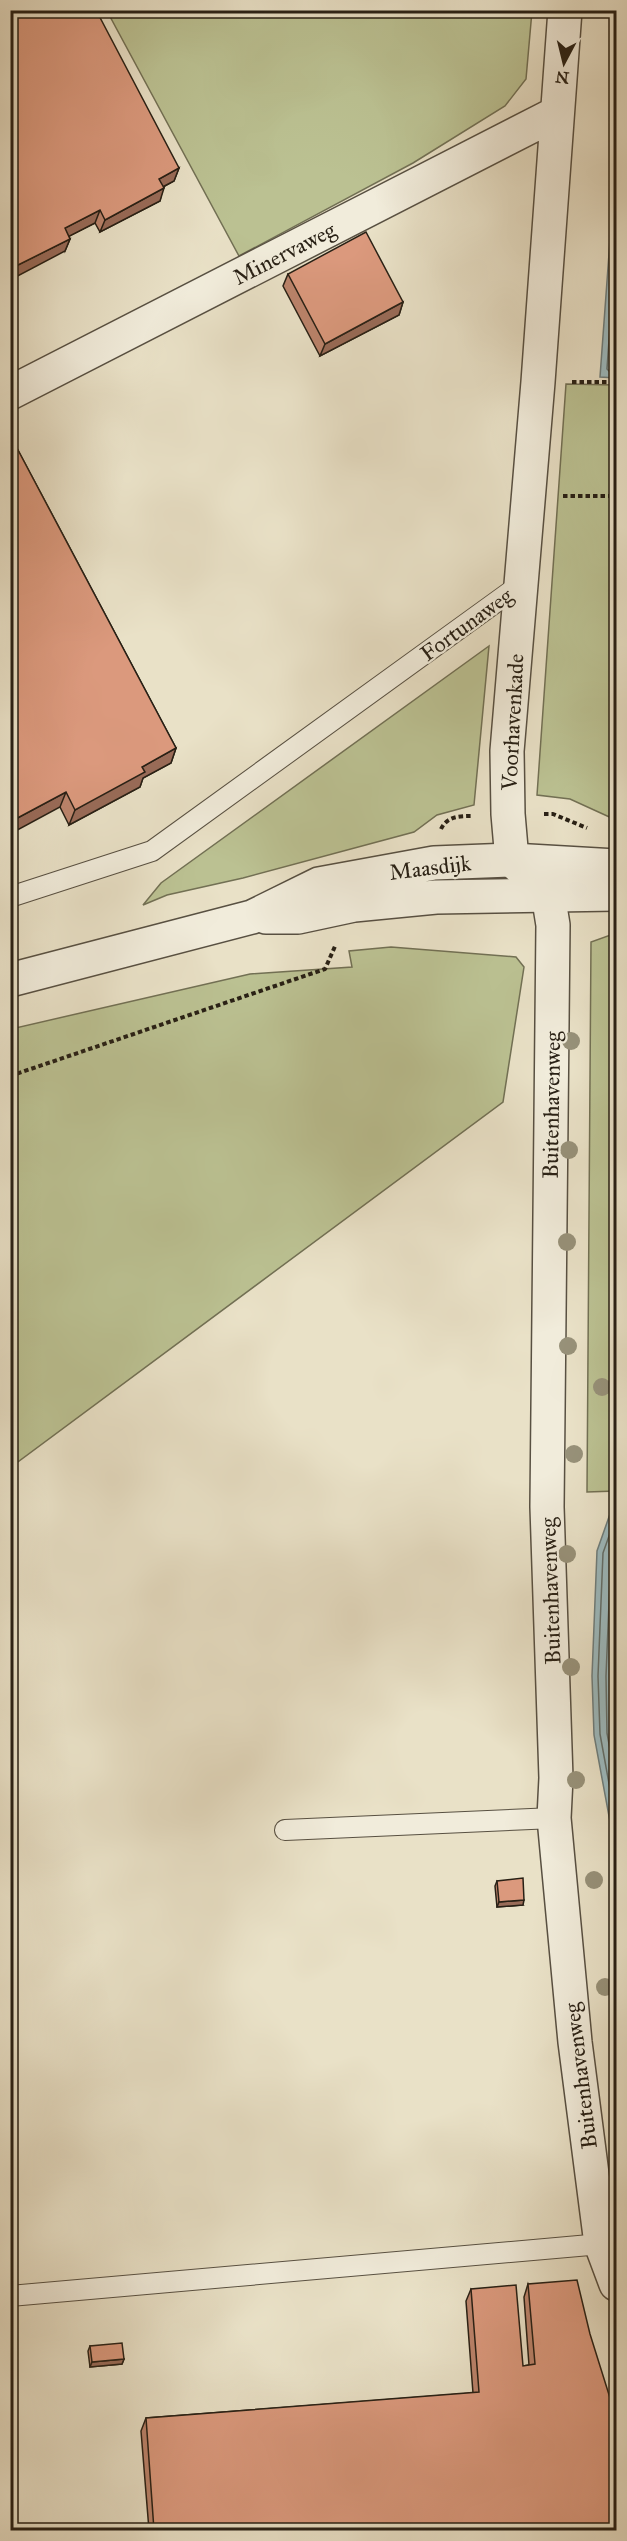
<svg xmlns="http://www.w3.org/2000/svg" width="627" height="2541" viewBox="0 0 627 2541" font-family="'IM FELL Great Primer',serif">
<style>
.green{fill:#bbc192;stroke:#727054;stroke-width:1.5}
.water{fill:#9dbbc0;stroke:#6e7d7c;stroke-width:1.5}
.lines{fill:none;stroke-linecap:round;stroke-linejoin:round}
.shore{stroke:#626e6a;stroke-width:1.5}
.service-casing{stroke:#585042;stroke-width:22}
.minor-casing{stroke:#585042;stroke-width:36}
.tertiary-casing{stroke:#585042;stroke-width:36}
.path{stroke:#282015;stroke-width:4;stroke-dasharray:4.5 3;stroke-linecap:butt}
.service{stroke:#f1ecdb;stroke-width:20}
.minor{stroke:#f1ecdb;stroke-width:33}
.tertiary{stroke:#f1ecdb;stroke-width:33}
.tree{fill:#979179}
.wall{fill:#bc846c;stroke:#282015;stroke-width:1.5}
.shaded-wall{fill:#996b58;stroke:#282015;stroke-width:1.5}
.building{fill:#db997d;stroke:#282015;stroke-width:1.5}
.labels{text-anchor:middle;stroke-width:4.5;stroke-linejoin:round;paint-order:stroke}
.street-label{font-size:22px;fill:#282015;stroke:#f1ecdb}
</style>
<rect width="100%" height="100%" fill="#e9e1c7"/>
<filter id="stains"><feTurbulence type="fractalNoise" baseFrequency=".00333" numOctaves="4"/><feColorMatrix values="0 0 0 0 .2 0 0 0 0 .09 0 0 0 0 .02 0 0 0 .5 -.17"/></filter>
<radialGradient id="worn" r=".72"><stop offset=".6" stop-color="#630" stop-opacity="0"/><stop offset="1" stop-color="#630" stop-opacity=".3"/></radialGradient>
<path class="green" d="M107,11H532L526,79L505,106L413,163L239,256Z
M566,384L616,385V820L570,799L537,795Z
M489,646L474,805L437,815L414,832L243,878L167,895L143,905L161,883Z
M616,933V1491L587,1492L591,942Z
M391,947L516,957L524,967L503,1102L11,1467V1029L250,974L352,967L349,951Z"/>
<path class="water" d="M616,158V378L600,377Z
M610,1514H616V1854L594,1735L592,1676L597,1551Z"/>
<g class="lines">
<path class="shore" d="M616,239L607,369L609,371L616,372
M616,1520L614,1522L603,1553L598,1676L600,1734L616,1822
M616,1537L611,1554L606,1676L607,1733L616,1782
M616,1618L615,1676L616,1735"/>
<defs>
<path id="service" d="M10,897L152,851L521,584
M285,1830L554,1818
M10,2296L601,2244"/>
<path id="minor" d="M565,10L538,382L507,751L508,814L512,860L548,894L553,925L547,1507L556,1778L554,1818L575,2042L601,2244L616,2284
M10,393L557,113"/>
<path id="tertiary" d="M266,917H298L354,905L436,897L616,894
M10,980L252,917L319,884L434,863L512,860L616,866"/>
</defs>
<use href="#service" class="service-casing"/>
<use href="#minor" class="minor-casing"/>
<use href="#tertiary" class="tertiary-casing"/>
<path class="path" d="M572,382H616
M563,496H616
M544,814H553L587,828
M441,829C447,816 460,816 473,816
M10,1076L325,969L336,944"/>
<use href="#service" class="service"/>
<use href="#minor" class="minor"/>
<use href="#tertiary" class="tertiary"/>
</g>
<g class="tree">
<circle cx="571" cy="1041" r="9"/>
<circle cx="569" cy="1150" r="9"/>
<circle cx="567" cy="1242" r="9"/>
<circle cx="568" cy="1346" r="9"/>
<circle cx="602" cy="1387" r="9"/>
<circle cx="574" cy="1454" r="9"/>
<circle cx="567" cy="1554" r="9"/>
<circle cx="571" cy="1667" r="9"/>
<circle cx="576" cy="1780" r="9"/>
<circle cx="594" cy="1880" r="9"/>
<circle cx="605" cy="1987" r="9"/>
</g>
<path class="wall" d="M10,10L179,168L174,181L163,187L160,201L100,232L95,223L69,236L70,239L65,251Z
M288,274L403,302L399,315L320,356L283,286Z
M10,435L176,748L171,763L143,778L140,787L69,825L60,807Z
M497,1881L523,1905L497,1907L495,1886Z
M528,2284L616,2530H149L141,2431L146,2418L473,2393L466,2301L471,2289L523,2366L529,2365L524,2297Z
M90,2346L124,2359L122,2364L90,2367L88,2351Z"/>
<path class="shaded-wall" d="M179,168L174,181L155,191L159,179Z
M164,188L160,201L100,232L105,220Z
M100,210L95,223L60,241L65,228Z
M70,239L65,251L10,280V269Z
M403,302L399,315L320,356L325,344Z
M176,748L171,763L143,778L140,787L69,825L75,810L142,767Z
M66,792L60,807L10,834V822Z
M524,1900L523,1905L497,1907L499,1902Z
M124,2359L122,2364L90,2367L92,2362Z"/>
<path class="building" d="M10,10H96L179,168L159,179L164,188L105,220L100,210L65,228L70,239L10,269Z
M366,232L403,302L325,344L288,274Z
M10,435L176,748L142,767L145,772L75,810L66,792L10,822Z
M523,1878L524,1900L499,1902L497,1881Z
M577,2280L590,2334L616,2417V2530H154L146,2418L479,2392L471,2289L516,2285L523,2366L535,2364L528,2284Z
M122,2343L124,2359L92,2362L90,2346Z"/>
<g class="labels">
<g class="street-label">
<text transform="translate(284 253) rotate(-27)" y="8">Minervaweg</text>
<text transform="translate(466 624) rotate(-36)" y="8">Fortunaweg</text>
<text transform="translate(512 722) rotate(-87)" y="8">Voorhavenkade</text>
<text transform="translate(430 867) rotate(-7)" y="8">Maasdijk</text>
<text transform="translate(551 1105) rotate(-89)" y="8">Buitenhavenweg</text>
<text transform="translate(550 1591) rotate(-92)" y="8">Buitenhavenweg</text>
<text transform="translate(580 2076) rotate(-97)" y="8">Buitenhavenweg</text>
</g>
</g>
<rect width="627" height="2541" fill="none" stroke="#e9e1c7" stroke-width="36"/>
<rect x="12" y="12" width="603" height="2517" fill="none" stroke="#282015" stroke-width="3"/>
<rect x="18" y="18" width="591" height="2505" fill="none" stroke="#282015" stroke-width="1.5"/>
<g transform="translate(564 63) rotate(187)" stroke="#f1ecdb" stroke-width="4.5" paint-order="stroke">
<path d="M0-4.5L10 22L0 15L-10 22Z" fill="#282015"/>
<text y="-9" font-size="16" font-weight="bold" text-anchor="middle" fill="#282015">N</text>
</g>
<rect width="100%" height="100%" filter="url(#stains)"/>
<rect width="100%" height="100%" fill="url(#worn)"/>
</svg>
